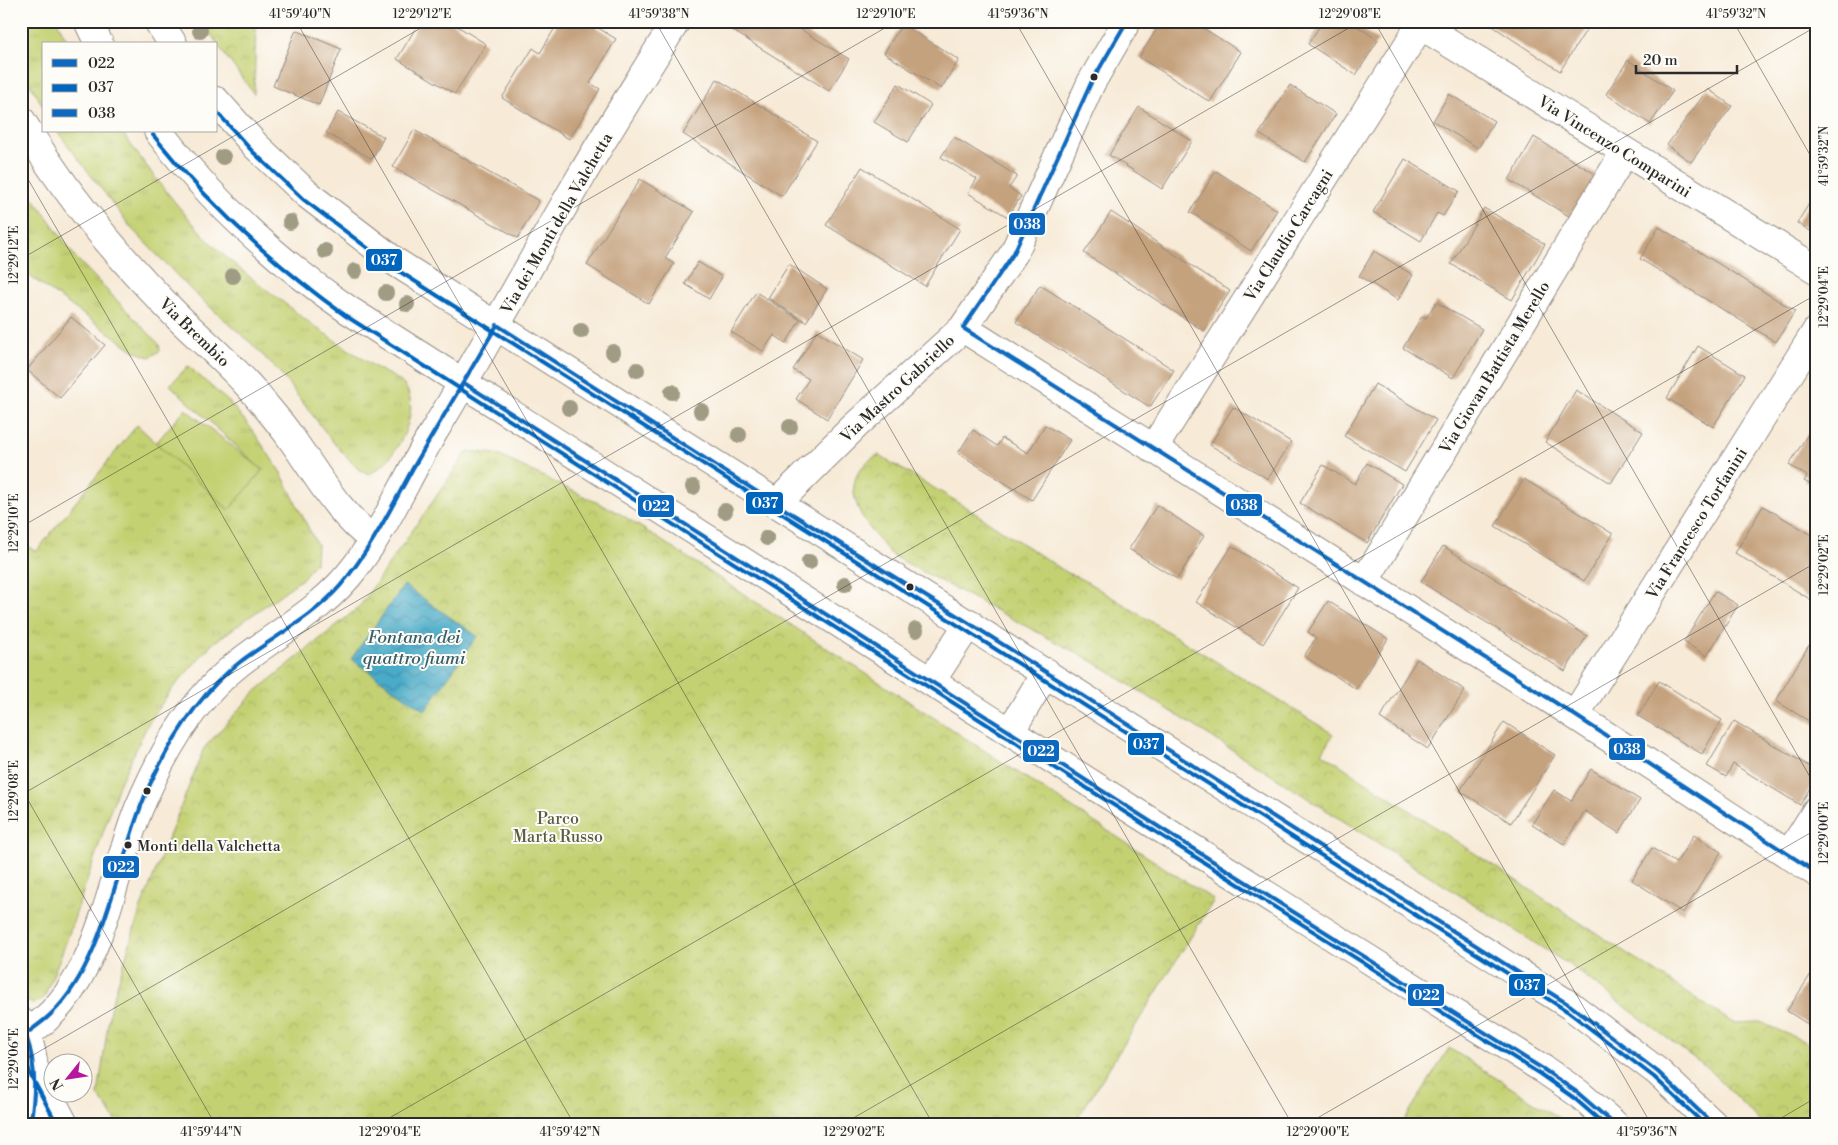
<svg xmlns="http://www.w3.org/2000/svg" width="1838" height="1145" viewBox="0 0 1838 1145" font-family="'Libre Bodoni',serif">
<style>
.grass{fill:url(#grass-tufts);stroke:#787e4f}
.park{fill:url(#park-crowns);stroke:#787e4f}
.garden{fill:#c4d173;stroke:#787e4f}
.water{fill:url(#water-waves);stroke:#3a6b7a}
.building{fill:#c5a27e}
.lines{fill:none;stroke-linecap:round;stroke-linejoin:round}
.minor-casing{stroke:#918a81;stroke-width:30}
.minor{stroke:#fff;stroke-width:28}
.bus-1-casing{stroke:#fdfcf7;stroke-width:8}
.bus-2-casing{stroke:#fdfcf7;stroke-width:8}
.bus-3-casing{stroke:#fdfcf7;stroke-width:8}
.bus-1{stroke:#0c69bf;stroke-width:4}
.bus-2{stroke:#0065bd;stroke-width:4}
.bus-3{stroke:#0c69bf;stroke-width:4}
.tree{fill:#a09c84}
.ticks{fill:none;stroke:#2b2b2b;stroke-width:1;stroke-opacity:0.45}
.bus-dot{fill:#2b2b2b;stroke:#fdfcf7;stroke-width:2}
.labels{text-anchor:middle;stroke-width:4;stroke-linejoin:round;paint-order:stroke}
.bus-label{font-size:15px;fill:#2b2b2b;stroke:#fdfcf7;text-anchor:start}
.street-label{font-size:16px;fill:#2b2b2b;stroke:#fdfcf7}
.park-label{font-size:16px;fill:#595d41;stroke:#fdfcf7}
.water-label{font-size:18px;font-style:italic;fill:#375e6a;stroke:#fdfcf7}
.line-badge{stroke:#fdfcf7;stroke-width:2}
.badge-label{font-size:14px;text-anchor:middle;font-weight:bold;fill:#fff}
.neatline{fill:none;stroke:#2b2b2b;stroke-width:2}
.ticks-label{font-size:12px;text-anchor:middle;fill:#2b2b2b}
</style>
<defs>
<pattern id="grass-tufts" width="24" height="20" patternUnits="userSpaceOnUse" patternTransform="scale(1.25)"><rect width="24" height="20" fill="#c4d173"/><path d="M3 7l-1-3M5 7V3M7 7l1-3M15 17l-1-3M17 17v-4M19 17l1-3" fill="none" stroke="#a9b464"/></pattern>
<pattern id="park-crowns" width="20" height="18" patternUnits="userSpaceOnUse" patternTransform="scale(1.25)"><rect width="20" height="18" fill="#c4d173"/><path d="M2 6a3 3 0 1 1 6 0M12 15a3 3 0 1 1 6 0" fill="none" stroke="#a9b464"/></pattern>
<pattern id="water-waves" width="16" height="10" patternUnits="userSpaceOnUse" patternTransform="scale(1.25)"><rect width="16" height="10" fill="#49abc8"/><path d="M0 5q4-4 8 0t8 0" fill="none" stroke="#3d8ba3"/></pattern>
</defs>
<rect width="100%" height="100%" fill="#fdfcf7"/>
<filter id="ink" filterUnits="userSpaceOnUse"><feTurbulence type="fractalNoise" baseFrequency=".02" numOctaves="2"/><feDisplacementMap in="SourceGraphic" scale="10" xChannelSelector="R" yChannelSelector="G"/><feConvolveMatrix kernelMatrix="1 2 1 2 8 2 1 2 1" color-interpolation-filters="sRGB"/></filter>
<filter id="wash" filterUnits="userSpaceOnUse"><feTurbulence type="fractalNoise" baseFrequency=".0096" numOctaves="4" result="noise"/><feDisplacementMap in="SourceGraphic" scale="20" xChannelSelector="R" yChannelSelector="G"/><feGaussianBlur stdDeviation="1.12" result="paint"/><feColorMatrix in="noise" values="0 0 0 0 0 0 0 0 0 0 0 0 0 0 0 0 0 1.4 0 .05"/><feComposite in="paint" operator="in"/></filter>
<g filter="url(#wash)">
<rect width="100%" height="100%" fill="#f7ead7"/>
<path class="grass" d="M21,21H57L69,44H44V108L21,68Z
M57,131H121C148,169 177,207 209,241C230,263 263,287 288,306C316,329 348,349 378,369C388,375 400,378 406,388C422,413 394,464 369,474L358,469L334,443L280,373L251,343L194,293L132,229Z
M21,180L76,258L159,344L160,351L150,357L136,352L21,270Z
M188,366L230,403L251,428L281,473L317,545L316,561L302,579L212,644L171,690L148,724L119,785L67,940L44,998L33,1004L28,1001L21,985V541L36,552L137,425L229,510L262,470L170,385Z"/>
<path class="park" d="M203,21H256L254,94L219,47Z
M468,451L496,454L619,513L1214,900L1074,1124H118L98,1095L110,1009L140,910L204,748L256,691L359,607Z
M878,455L961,504L1066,572L1089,583L1333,734L1322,753L1733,1023L1760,1022L1817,1047V1124H1762L1711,1071L1574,968L1094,662L893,556C867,528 828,482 878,455Z
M1449,1048L1568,1124H1402Z"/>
<path class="garden" d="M185,409L263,470L229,510L156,443Z"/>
<path class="water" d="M404,585L477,636L425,711L351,659Z"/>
<g id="blocks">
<path class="building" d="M420,21H449L486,44L455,94L397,59Z
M559,21H587L616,39L590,83L600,89L569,139L502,98L533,48L540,53Z
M730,21H787L849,59L829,91L727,27Z
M829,21H843L839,27Z
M1162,21H1192L1241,52L1210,102L1139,57Z
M1323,21H1349L1378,40L1356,75L1308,44Z
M1485,21H1586L1590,24L1560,71Z
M902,24L959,60L941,89L884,53Z
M296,30L341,49L319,105L273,86Z
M1628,60L1673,91L1650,124L1606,94Z
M717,79L817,141L782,196L683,134Z
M898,84L931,105L908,142L874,122Z
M1290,85L1336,114L1305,162L1259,134Z
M1708,89L1732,106L1691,162L1667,145Z
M1449,94L1494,121L1478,148L1433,121Z
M1139,107L1192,141L1162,189L1109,155Z
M338,112L384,137L372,159L326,133Z
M414,130L539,201L518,238L393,167Z
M954,137L1017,176L1009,188L1021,196L1008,217L968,193L977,179L941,157Z
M1534,137L1597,175L1572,218L1509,180Z
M1405,159L1459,191L1443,216L1437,213L1421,241L1373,212Z
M862,167L960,229L925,286L826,225Z
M1216,171L1277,210L1251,251L1190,212Z
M640,179L694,212L665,258L674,264L649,304L587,265Z
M1817,191V235L1797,223Z
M1484,208L1545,244L1512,300L1451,264Z
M1111,212L1230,291L1204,331L1084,253Z
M1659,227L1795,311L1776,342L1640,259Z
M1374,251L1413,275L1398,300L1359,276Z
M698,262L722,277L709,299L685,284Z
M789,264L827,289L806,322L768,298Z
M1040,285L1174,370L1150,407L1016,322Z
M756,292L800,320L786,343L774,335L763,351L731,332Z
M1436,302L1482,329L1453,378L1403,348L1422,316L1426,318Z
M71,317L105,345L60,398L27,370Z
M817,331L863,360L827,419L796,399L809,379L793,370Z
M1698,346L1745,375L1713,427L1667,398Z
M1375,384L1436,420L1405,472L1344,436Z
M1576,390L1643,432L1611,483L1545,442Z
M1233,407L1291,442L1268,479L1210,445Z
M1817,419V488L1804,481L1807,476L1789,465Z
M1045,425L1070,440L1032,500L958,453L973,430L997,446L1002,438L1028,453Z
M1367,463L1402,484L1367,543L1300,503L1323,465L1355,484Z
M1524,479L1613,534L1584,581L1495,526Z
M1157,505L1204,536L1177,579L1129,549Z
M1763,506L1817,538V595L1813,601L1735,553Z
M1232,546L1298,588L1263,644L1196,602Z
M1443,546L1587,636L1565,671L1421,582Z
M1715,591L1738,605L1707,656L1684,642Z
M1328,601L1388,639L1356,689L1304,656L1316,638L1308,632Z
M1809,645L1817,650V726L1776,701Z
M1417,659L1465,690L1428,749L1380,718Z
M1659,681L1722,720L1702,754L1638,716Z
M1734,721L1817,771V776L1800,805L1733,764L1726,777L1707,766Z
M1504,722L1555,755L1511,823L1460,791Z
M1591,769L1640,800L1619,833L1585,811L1564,844L1532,824L1554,790L1571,801Z
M1694,835L1721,852L1683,913L1632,880L1652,848L1676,863Z
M1817,965V1030L1787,1011Z"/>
</g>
</g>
<g filter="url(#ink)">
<use href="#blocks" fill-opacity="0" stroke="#918a81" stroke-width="1"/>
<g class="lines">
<defs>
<path id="minor" d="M88,21L99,44
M158,21L173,44
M1414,21L1817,270
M216,101L256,146L308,195L397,263L1571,1006L1658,1072L1713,1124
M21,120C62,189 113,251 169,308C197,337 229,362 255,393C267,408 280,422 291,438C317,474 337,513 374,540
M158,131C212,202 277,261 350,311L1184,843L1543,1069L1578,1093L1614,1124
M963,328L1553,701L1817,873
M1153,449L1423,21
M776,504L855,426L963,328L1014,253L1091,83L1127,21
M1364,582L1625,152
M931,681L969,623
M1575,715L1817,330
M1010,732L1046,672
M1789,855L1817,810
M21,1022C37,1055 38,1088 30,1124
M27,1033C100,988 109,882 139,808C150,782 163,755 178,732C194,707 216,681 239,663C280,631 325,608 356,566C387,525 407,477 433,433C484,350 530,263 580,178C611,125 644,74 676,21
M37,1073L64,1124"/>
</defs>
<use href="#minor" class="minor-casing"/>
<use href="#minor" class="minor"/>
<defs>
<path id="bus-1" d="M464,383L1184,843L1543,1069L1578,1093L1614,1124
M21,1023C36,1056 37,1088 30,1124
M27,1033C35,1027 44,1021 51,1014C109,959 118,847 154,776C175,733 202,691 240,662C273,637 312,618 340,586C370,551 391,508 413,468C441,420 469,373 497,325L776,504L969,623L1571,1006L1658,1072L1713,1124"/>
<path id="bus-2" d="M216,111L252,151L304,200L394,268L1567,1011L1654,1077L1704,1124
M153,135C209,205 273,264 346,316L1181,848L1540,1074L1574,1098L1604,1124
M21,1041L30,1074L57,1124"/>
<path id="bus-3" d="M1127,21L1091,83L1014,253L963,328L1553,701L1817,873"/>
</defs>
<use href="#bus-1" class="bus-1-casing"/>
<use href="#bus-2" class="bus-2-casing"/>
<use href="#bus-3" class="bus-3-casing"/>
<use href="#bus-1" class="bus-1"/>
<use href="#bus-2" class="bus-2"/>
<use href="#bus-3" class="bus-3"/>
</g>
<g class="tree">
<circle cx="200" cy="31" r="8"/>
<circle cx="223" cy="157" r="8"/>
<circle cx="290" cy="222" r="8"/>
<circle cx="325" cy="251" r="8"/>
<circle cx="355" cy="271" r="8"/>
<circle cx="233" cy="276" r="8"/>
<circle cx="386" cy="293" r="8"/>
<circle cx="407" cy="304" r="8"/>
<circle cx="581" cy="331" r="8"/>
<circle cx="613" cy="352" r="8"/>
<circle cx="637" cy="370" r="8"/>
<circle cx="672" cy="392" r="8"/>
<circle cx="569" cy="408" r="8"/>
<circle cx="701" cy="411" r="8"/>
<circle cx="790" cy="427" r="8"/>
<circle cx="739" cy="435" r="8"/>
<circle cx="693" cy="487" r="8"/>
<circle cx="725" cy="511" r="8"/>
<circle cx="767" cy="538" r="8"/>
<circle cx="809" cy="562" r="8"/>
<circle cx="845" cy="584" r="8"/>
<circle cx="916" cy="630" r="8"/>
</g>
</g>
<path class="ticks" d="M296,21L933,1124M655,21L1292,1124M1015,21L1651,1124M1374,21L1817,789M1733,21L1817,167M21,167L574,1124M21,259L433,21M21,527L897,21M21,788L215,1124M21,795L1361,21M21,1062L1817,26M379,1124L1817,294M843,1124L1817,562M1307,1124L1817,829M1771,1124L1817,1097"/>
<g class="bus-dot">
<circle cx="1094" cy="77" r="4.5"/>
<circle cx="910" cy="587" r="4.5"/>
<circle cx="147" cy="791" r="4.5"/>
<circle cx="128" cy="845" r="4.5"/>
</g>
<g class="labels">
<g class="bus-label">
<text x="137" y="851">Monti della Valchetta</text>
</g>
<g class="street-label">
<text transform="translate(1615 146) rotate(32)" y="6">Via Vincenzo Comparini</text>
<text transform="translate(556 223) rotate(-60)" y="6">Via dei Monti della Valchetta</text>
<text transform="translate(1288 235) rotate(-58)" y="6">Via Claudio Carcagni</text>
<text transform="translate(195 332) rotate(44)" y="6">Via Brembio</text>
<text transform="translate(1494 367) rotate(-59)" y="6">Via Giovan Battista Merello</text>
<text transform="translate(897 388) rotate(-43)" y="6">Via Mastro Gabriello</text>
<text transform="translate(1696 523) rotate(-58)" y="6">Via Francesco Torfanini</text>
</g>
<g class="park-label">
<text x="558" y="824">Parco<tspan x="558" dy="18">Marta Russo</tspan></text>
</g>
<g class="water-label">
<text x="414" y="643">Fontana dei<tspan x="414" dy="21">quattro fiumi</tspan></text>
</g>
</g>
<g class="line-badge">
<rect x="1008" y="212" width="38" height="24" rx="5" fill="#0c69bf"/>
<rect x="365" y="248" width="38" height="24" rx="5" fill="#0065bd"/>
<rect x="745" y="491" width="39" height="24" rx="5" fill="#0065bd"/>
<rect x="1225" y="493" width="38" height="24" rx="5" fill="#0c69bf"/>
<rect x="637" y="494" width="38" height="24" rx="5" fill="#0c69bf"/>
<rect x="1127" y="732" width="38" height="24" rx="5" fill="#0065bd"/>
<rect x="1608" y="737" width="38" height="24" rx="5" fill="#0c69bf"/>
<rect x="1022" y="739" width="38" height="24" rx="5" fill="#0c69bf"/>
<rect x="102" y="855" width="38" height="24" rx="5" fill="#0c69bf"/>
<rect x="1508" y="973" width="38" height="24" rx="5" fill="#0065bd"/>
<rect x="1407" y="983" width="38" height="24" rx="5" fill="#0c69bf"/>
</g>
<g class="badge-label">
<text x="1027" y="229">038</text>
<text x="384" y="265">037</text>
<text x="765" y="508">037</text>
<text x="1244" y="510">038</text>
<text x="656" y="511">022</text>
<text x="1146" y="749">037</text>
<text x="1627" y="754">038</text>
<text x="1041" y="756">022</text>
<text x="121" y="872">022</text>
<text x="1527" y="990">037</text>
<text x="1426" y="1000">022</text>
</g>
<rect width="1838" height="1145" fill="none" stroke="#fdfcf7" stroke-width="55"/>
<rect x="42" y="42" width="175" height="90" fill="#fdfcf7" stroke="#a9a8a5"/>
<rect x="52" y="59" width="25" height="8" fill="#0c69bf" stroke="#a9a8a5"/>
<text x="88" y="68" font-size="15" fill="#2b2b2b">022</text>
<rect x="52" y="84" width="25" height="8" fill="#0065bd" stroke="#a9a8a5"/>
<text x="88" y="92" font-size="15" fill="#2b2b2b">037</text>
<rect x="52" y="109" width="25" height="8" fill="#0c69bf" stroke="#a9a8a5"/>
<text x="88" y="118" font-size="15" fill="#2b2b2b">038</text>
<g transform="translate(68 1078) rotate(240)"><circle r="24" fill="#fdfcf7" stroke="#a9a8a5"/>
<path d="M0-4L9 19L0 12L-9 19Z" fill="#b5179e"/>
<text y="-8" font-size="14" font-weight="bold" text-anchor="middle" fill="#2b2b2b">N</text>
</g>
<path d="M1636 65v8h101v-8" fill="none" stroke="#2b2b2b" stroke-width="2.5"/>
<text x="1643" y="65" font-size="15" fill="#2b2b2b" stroke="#fdfcf7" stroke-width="4" paint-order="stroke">20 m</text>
<rect x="28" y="28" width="1782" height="1090" class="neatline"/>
<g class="ticks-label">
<text x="300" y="18">41°59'40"N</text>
<text x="422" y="18">12°29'12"E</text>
<text x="659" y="18">41°59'38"N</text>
<text x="886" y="18">12°29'10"E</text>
<text x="1018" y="18">41°59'36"N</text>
<text x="1350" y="18">12°29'08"E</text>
<text x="1736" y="18">41°59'32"N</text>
<text transform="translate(1824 156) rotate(-90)" y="4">41°59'32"N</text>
<text transform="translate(14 255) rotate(-90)" y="4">12°29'12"E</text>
<text transform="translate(1824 297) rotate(-90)" y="4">12°29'04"E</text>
<text transform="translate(14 523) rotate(-90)" y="4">12°29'10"E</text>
<text transform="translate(1824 565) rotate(-90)" y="4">12°29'02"E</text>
<text transform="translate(14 791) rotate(-90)" y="4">12°29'08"E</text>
<text transform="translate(1824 833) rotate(-90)" y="4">12°29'00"E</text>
<text transform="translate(14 1059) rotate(-90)" y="4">12°29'06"E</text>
<text x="211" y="1136">41°59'44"N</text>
<text x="390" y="1136">12°29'04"E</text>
<text x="570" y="1136">41°59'42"N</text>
<text x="854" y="1136">12°29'02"E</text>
<text x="1318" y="1136">12°29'00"E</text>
<text x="1647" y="1136">41°59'36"N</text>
</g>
</svg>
